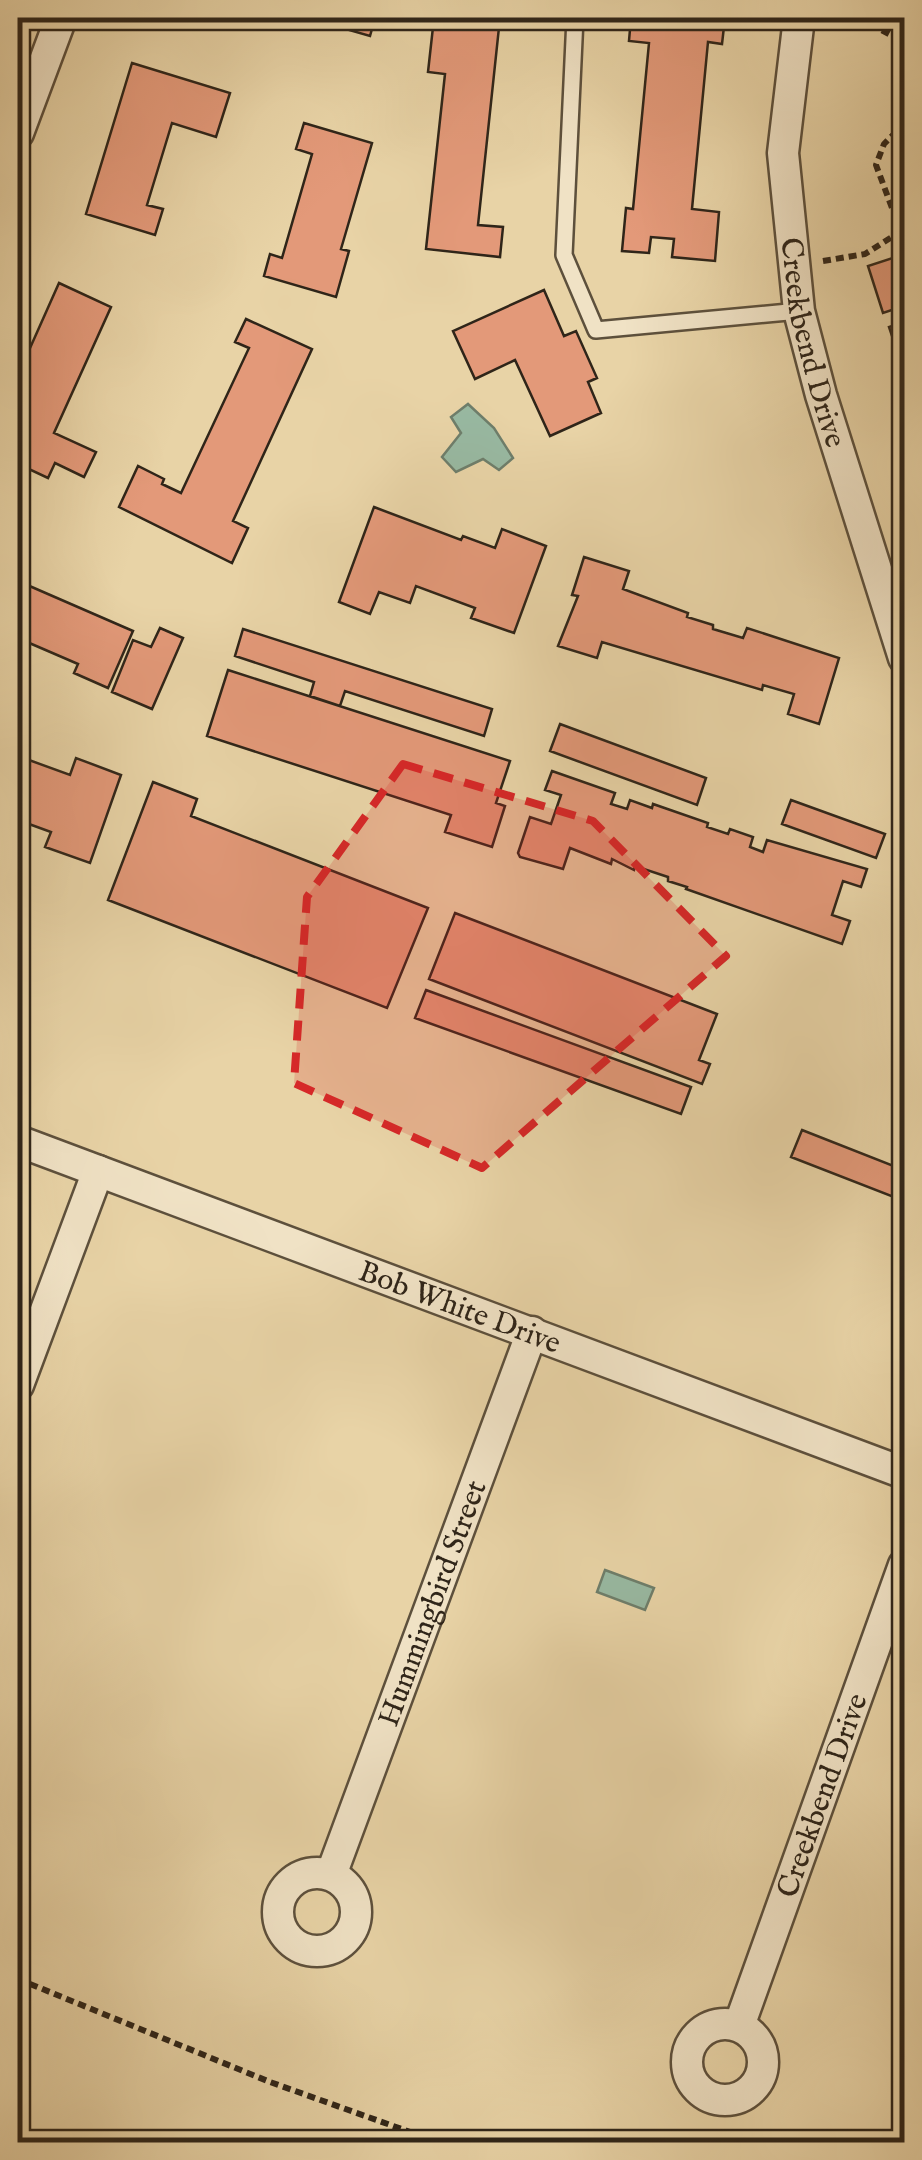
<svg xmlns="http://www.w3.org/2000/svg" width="922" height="2160" viewBox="0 0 922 2160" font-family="'IM FELL English',serif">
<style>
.water{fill:#98b9a2;stroke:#6e7e6b;stroke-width:2.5}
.building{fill:#e39979;stroke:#2f2519;stroke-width:2.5}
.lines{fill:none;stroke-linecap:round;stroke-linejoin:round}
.lane-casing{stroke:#5d503c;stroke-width:20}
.street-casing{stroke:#5d503c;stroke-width:35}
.path{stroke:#2f2519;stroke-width:6;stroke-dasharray:8 5;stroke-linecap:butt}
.lane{stroke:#f0e2c5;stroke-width:15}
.street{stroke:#f0e2c5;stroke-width:30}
.marked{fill:#d62828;fill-opacity:0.2;stroke:#d62828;stroke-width:8;stroke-dasharray:20 12;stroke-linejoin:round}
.labels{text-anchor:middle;stroke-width:8;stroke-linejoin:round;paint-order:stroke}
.street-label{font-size:30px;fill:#2f2519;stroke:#f0e2c5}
</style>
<rect width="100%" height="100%" fill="#e8d3a6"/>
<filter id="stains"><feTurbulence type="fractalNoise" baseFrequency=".002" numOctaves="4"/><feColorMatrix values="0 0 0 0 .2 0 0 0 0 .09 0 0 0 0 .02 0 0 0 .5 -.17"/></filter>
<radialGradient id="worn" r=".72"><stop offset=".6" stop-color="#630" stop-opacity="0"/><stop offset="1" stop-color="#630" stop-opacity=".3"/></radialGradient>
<path class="water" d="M468,404L494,428L513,458L499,470L483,459L456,472L442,457L461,433L451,417Z
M605,1570L654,1588L645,1610L597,1592Z"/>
<path class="building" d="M330,18H375L370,36L328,24Z
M434,18H500L478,225L503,227L500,257L426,249L445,74L428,72Z
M631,18H725L722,44L708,42L692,209L719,212L715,261L672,257L674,239L651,237L649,253L622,251L626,208L633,209L649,43L629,41Z
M132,63L230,93L216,137L172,123L147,205L163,209L155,235L86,214Z
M304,123L372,143L341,249L349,251L336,297L264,276L270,254L282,258L312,154L296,149Z
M904,236V306L883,313L868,266L902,255L897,239Z
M59,283L111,307L54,433L96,452L84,477L55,463L48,478L18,464V375Z
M544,290L564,336L576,331L597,378L588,382L601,413L550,436L515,360L475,379L453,331Z
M246,319L312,349L233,521L248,528L232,563L119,507L138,466L164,479L162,484L181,493L249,348L235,342Z
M904,322V352L898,354L889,327Z
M374,507L461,540L463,536L495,548L502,529L546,546L514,633L471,618L475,608L416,586L410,603L379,592L370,614L339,602Z
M584,557L629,571L623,589L688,613L687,617L713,625V629L743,638L747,628L839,658L819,724L788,714L794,694L763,685L762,690L602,642L597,658L558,646L578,596L572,595Z
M18,581L133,631L108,688L74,673L78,664L27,642L24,649L18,646Z
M160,628L183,638L152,709L112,692L133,640L151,647Z
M243,629L492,709L484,736L345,691L340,706L310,696L314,682L235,656Z
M228,670L510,761L496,803L505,806L492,847L445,832L451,815L207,736Z
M560,724L706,778L697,805L550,751Z
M18,756L70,775L76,758L121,775L90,863L45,847L51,832L18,820Z
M552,771L615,793L611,804L627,809L630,800L652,808L653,804L708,823L707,827L728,834L730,829L753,837L750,847L763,852L767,840L867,869L861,887L843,881L832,915L850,921L842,944L686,889L687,887L668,881V877L635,866L634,870L612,859L611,864L570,848L563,869L520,857L518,853L530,817L551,824L561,795L545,790Z
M153,782L197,799L191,816L428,908L387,1008L108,900Z
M791,800L885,834L876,858L782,824Z
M455,913L717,1014L699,1060L710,1064L702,1084L429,979Z
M426,990L691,1087L681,1114L415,1018Z
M802,1130L904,1170V1201L791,1157Z"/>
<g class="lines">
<defs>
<path id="lane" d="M575,18L564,255L596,330L799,311"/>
<g id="street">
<path id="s1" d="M799,18L783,153L799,311L821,395L904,658"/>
<path d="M18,133L61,18"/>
<path id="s2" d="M18,1141L904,1473"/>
<path d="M18,1385L98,1171"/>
<circle cx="317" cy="1912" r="39"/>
<path id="s3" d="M331,1875L532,1332"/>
<circle cx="725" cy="2062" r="38"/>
<path id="s4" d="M739,2026L904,1565"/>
</g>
</defs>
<use href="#lane" class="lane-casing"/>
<use href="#street" class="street-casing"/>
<path class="path" d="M859,18L904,42
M901,232L876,165L884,144L904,124
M823,261L865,254L903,230
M18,1979L270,2082L438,2142"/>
<use href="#lane" class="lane"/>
<use href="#street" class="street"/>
</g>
<path class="marked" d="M403,764L593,821L726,956L482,1168L294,1083L307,897Z"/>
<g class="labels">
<g class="street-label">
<text dy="10" stroke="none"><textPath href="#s1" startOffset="328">Creekbend Drive</textPath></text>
<text dy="10" stroke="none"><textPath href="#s2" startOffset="472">Bob White Drive</textPath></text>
<text dy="10" stroke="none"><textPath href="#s3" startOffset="290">Hummingbird Street</textPath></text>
<text dy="10" stroke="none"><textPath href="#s4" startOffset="245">Creekbend Drive</textPath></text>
</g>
</g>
<rect width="922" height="2160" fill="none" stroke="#e8d3a6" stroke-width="60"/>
<rect x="20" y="20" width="882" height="2120" fill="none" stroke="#2f2519" stroke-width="5"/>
<rect x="30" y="30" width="862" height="2100" fill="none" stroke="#2f2519" stroke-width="2.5"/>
<rect width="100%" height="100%" filter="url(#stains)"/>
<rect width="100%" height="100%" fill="url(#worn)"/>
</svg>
